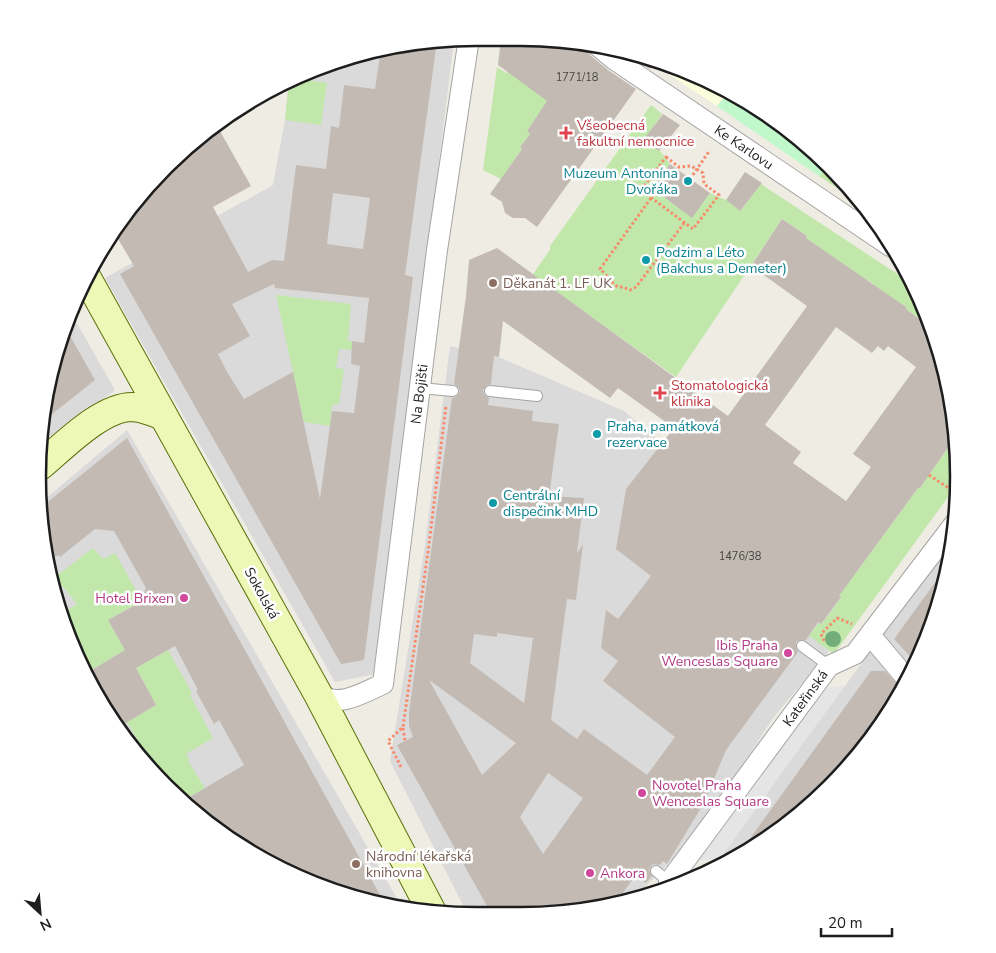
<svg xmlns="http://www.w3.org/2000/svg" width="996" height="953" viewBox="0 0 996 953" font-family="'Nunito Sans',sans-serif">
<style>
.residential{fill:#dbdada}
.education{fill:#fafedc}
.grass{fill:#c1e8aa}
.park{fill:#c0f8cb}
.parking{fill:#e5e5e5}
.building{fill:#c3bbb3;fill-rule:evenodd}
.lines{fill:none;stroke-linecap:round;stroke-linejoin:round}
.lane-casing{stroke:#a4a4a4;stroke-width:12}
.street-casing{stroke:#a4a4a4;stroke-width:22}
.secondary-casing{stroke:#597207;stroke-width:30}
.path{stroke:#f78b6b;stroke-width:3;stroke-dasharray:2.5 2.5;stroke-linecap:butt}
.lane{stroke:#fff;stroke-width:10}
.street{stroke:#fff;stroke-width:20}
.secondary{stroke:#edf8b7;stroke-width:28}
.tree{fill:#72ad79}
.health-dot{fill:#e0444e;stroke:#fff;stroke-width:2}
.culture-dot{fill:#0f9aa8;stroke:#fff;stroke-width:2}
.education-dot{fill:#8d6e63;stroke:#fff;stroke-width:2}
.hotel-dot{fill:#d1479c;stroke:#fff;stroke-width:2}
.labels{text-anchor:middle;stroke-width:5;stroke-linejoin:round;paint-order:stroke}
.number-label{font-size:11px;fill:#464442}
.health-label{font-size:14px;fill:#be3a42;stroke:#fff;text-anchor:start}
.street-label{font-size:14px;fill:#1d1d1d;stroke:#fff}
.culture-label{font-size:14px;fill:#0d838f;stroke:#fff;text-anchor:start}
.education-label{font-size:14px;fill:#785e54;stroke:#fff;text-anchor:start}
.hotel-label{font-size:14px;fill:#b23c85;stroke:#fff;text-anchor:end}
.rim{fill:none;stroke:#1d1d1d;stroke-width:2.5}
</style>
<rect width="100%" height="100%" fill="#eeece3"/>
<path class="residential" d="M454,40L376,674L335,682L105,278L273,185L285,120L289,82L308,71L391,46Z
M71,313L115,390L40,448L41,419L61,336Z
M450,346L499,357L624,411L662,443L787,530L881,589L773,718L698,834L631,901L548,915H468L390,761L424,552Z
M127,430L402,907L363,901L283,870L209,825L146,766L96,696L53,590L39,504Z
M954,538L935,617L900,696L850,766L787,825L714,870L707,873Z"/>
<path class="education" d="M642,57L660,61L729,92L717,106Z"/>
<path class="grass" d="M497,67L506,73L508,72L567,86L536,118L527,131L530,134L520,147L522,149L501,179L483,170Z
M295,78L327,83L321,125L285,120L289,82Z
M651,105L662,114L644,140L660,151L670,164L652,188L692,217L710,193L726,200L740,211L761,184L914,285L930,327L868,280L866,281L806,238L807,236L782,219L676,377L531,274H533L550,250V246Z
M828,167L868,209L819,176Z
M276,295L351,304L348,341H352V350L339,349L336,368L344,369L339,404L332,405L330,426L304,422Z
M956,436L958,448L956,486L834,654L809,636L819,623L822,624L841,598L839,596L918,488H920Z
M93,548L103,559L115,553L142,601L108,620L125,650L93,669L79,647L81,646L68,627L62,613L77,604L55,577Z
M168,650L192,693L190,695L213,738L186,754L189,759L188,761L205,788L183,800L165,774L159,777L127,722L156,705L136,668Z"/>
<path class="park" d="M729,92L739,96L809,146L828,167L819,176L717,106Z"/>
<path class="parking" d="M845,685L720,859L694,861L821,689Z"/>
<path class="building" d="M501,38L577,41L586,44L587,50L590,55L608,70L636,89L537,227L525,218H513L505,213L502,202L490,194L522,149L520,147L530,134L527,131L547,101L498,65Z
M437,41L405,275L413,277L364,660L341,664L120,274L134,266L114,232L147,187L209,128L216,124L251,186L213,207L248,272L272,260L284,261L296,165L326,169L331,126L339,128L344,85L375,89L381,49L391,46ZM333,193L370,198L363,249L327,244ZM274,284L275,288L369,298L364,343L352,341L351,364L360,366L354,413L332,411L320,499L293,372L244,399L227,372L218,354L250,336L232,304Z
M625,53L657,60L650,69Z
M663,114L680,125L659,151L643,140Z
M670,164L710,193L692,218L652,188Z
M745,172L762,183L740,211L726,200Z
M782,219L807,236L806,238L906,307V309L930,327L943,363L956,436L920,488H918L839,596L841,597L821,624L818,622L806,640H800L796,642V648L798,652L726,750L704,803L667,864L663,861L660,865L654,864L651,866L649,870L652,876L646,883L635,876L615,904L548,915H492L397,745L413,737L409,726V713L452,398L456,397L460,392L459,388L454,384L466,296L469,260L497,248L728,416L807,306L751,266ZM503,321L610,398L618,388L674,428L626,489L616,549L651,576L618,619L606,610L601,648L618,661L603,681L675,737L647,775L584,729L577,739L551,720L567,599L576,600L583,544L577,553L584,498L549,496L559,424L532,421L533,411L488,405L489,398L484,394L483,390L487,385L491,384L494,356L499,357ZM836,327L872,353L878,346L884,351L888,346L916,367L853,454L871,467L846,501L793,463L801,452L765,425ZM497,633L533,638L524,703L470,663L474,634L497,637ZM429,680L516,743L482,775ZM548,773L583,798L543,854L520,817Z
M65,327L95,380L41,423L61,336Z
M127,438L251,661L385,904L363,901L283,870L209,825L196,813L188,798L244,765L219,720L214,724L196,691L198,690L175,646L136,668L156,705L119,727L96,696L87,673L125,650L108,620L141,602L146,588L114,531L95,529L60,557L58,555L48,563L39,509Z
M947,566L935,617L915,662L894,639Z
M871,671H885L902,690L850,766L787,825L738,855Z"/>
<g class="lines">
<defs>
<path id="lane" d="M420,388L453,391
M490,391L537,396
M802,646L829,666
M656,871L669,882"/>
<path id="street" d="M598,46L615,60L890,246
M870,635L907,679
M319,696C342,707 362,693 383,684L437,250L469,38
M669,887V882L684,862L829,666L855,654L955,523"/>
<path id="secondary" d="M87,278L319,696L432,912
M40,466C63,447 102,406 133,407C144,408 154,412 163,416"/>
</defs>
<use href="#lane" class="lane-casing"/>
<use href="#street" class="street-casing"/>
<use href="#secondary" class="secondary-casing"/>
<path class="path" d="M666,157L679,167L691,166L703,173L704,184L719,195L693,229L641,190Z
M690,179L710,150
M651,198L600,269C607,275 610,282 618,287H623L630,290L636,287L685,222
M929,475L956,493
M824,641L821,634L837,618L852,624
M403,728L405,741
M401,767L388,741L403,727L428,552L446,406"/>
<use href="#lane" class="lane"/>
<use href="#street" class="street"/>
<use href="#secondary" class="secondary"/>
</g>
<circle class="tree" cx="833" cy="639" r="8"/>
<g class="health-dot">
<path d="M563.5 125.5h5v5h5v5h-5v5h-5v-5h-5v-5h5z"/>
<path d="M657.5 385.5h5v5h5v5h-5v5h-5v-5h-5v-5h5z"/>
</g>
<g class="culture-dot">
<circle cx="688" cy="181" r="5"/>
<circle cx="646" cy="260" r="5"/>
<circle cx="597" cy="434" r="5"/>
<circle cx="493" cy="503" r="5"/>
</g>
<g class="education-dot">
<circle cx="493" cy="283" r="5"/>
<circle cx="356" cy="864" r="5"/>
</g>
<g class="hotel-dot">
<circle cx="184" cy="598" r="5"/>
<circle cx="788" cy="653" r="5"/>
<circle cx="642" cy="793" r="5"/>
<circle cx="590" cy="873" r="5"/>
</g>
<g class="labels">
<g class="number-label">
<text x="577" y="81">1771/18</text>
<text x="740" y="560">1476/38</text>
</g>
<g class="health-label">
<text x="577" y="130">Všeobecná<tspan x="577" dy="16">fakultní nemocnice</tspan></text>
<text x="671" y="390">Stomatologická<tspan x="671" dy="16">klinika</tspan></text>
</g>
<g class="street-label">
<text transform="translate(744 147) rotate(34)" y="5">Ke Karlovu</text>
<text transform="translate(419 394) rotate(-83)" y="5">Na Bojišti</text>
<text transform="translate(262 593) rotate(61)" y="5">Sokolská</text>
<text transform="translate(805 698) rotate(-54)" y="5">Kateřinská</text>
</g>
<g class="culture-label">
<text x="678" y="178" text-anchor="end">Muzeum Antonína<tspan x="678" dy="16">Dvořáka</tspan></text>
<text x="656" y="257">Podzim a Léto<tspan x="656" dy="16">(Bakchus a Demeter)</tspan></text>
<text x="607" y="431">Praha, památková<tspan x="607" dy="16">rezervace</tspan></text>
<text x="503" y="500">Centrální<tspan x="503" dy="16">dispečink MHD</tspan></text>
</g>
<g class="education-label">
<text x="503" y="288">Děkanát 1. LF UK</text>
<text x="366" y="861">Národní lékařská<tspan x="366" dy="16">knihovna</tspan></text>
</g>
<g class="hotel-label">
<text x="174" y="603">Hotel Brixen</text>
<text x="778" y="650">Ibis Praha<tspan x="778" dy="16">Wenceslas Square</tspan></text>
<text x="652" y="790" text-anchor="start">Novotel Praha<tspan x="652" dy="16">Wenceslas Square</tspan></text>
<text x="600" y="878" text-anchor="start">Ankora</text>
</g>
</g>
<path d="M0 0H996V953H0ZM476 46H520A430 430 0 0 1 950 476V477A430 430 0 0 1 520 907H476A430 430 0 0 1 46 477V476A430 430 0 0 1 476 46Z" fill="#fff" fill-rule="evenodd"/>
<path class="rim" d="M476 46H520A430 430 0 0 1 950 476V477A430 430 0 0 1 520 907H476A430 430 0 0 1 46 477V476A430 430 0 0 1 476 46Z"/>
<g transform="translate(40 913) rotate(154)" stroke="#ffffff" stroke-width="4" paint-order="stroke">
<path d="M0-4L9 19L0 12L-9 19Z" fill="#1d1d1d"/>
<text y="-8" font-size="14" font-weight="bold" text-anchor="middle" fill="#1d1d1d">N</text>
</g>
<path d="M821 928v8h71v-8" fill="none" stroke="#1d1d1d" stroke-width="2.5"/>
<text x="828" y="928" font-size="15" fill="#1d1d1d" stroke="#ffffff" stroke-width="4" paint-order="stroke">20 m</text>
</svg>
